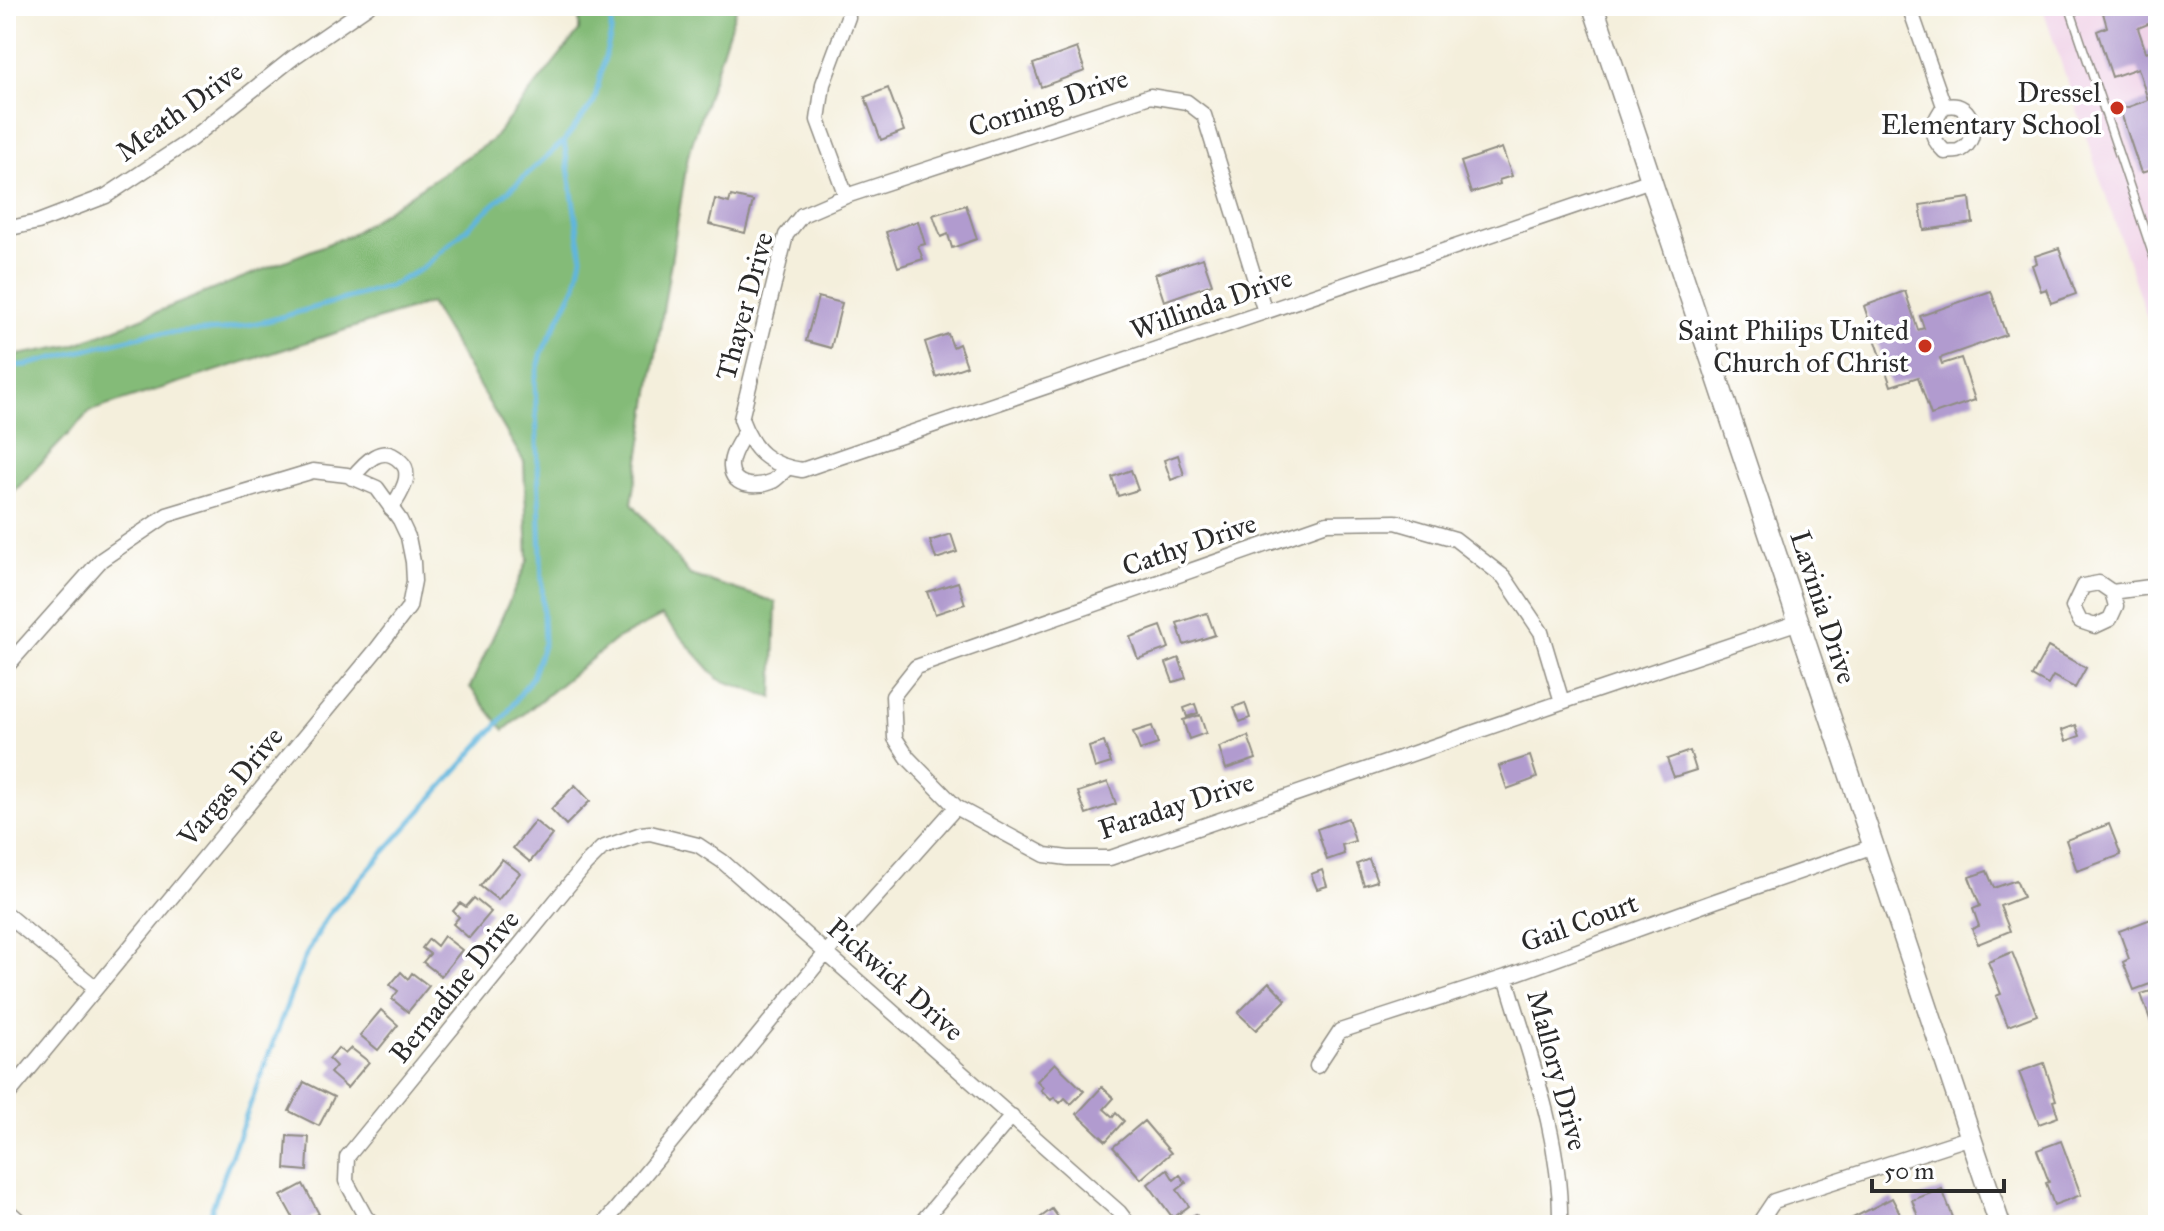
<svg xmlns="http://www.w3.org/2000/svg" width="2164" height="1231" viewBox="0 0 2164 1231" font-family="'IM FELL Great Primer',serif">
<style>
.built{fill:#efd0e6}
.forest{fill:#84bb78;stroke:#587352;stroke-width:2}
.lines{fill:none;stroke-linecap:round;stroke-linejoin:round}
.stream{stroke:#60b6dd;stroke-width:5}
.building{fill:#b19bcf}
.lane-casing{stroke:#908d84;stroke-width:10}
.street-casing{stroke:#908d84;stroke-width:17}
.secondary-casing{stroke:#908d84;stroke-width:23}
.lane{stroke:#fff;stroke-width:7}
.street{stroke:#fff;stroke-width:14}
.secondary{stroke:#fff;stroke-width:20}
.poi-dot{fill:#c8321e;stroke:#fff;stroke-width:3}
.labels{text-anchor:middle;stroke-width:7;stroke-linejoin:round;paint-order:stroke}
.poi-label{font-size:28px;fill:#2b2b2b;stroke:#fff;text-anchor:end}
.street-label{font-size:28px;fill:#2b2b2b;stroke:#fff}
</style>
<rect width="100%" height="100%" fill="#fff"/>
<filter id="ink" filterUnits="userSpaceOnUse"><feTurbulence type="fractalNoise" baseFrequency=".0125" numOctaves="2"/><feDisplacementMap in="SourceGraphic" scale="16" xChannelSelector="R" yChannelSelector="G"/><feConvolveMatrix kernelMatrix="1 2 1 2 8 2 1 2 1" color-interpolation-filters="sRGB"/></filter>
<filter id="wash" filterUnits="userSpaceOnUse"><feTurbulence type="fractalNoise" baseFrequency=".006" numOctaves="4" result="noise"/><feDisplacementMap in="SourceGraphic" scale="32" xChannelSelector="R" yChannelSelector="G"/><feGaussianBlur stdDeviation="1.8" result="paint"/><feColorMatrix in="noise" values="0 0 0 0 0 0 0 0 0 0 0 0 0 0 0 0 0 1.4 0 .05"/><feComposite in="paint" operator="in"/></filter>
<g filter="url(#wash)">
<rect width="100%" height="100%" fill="#f4efdc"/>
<path class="built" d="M2042,6H2158V333H2152Z"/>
<path class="forest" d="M580,6H737L688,156L632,503L690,575L776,602L773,698L718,679L662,616L615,640L504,730L470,687L528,560L524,462L430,303L90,411L6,500V357L74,345L350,235L492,140L579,31Z"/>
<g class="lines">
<path class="stream" d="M6,366L27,365L148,334L222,330L267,321L390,286L423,268L564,141L594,102L611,33L612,6
M211,1225L212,1208L304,959L328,915L505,716L532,677L544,643L535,380L542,352L576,285L582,257L564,141"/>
</g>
<g id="blocks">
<path class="building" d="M2101,6H2158V20L2138,28L2146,52L2158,48V168L2141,173L2120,110L2148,100L2138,68L2112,77L2097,31L2107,27Z
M1077,48L1085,71L1041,87L1033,64Z
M888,88L904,131L881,140L865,97Z
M1502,148L1512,176L1499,180L1500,184L1471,193L1461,162Z
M731,196L753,201L745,233L709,224L715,199L729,203Z
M1970,198L1973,223L1924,230L1920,205Z
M966,205L977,239L952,248L948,234L941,237L933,215Z
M918,221L925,244L918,246L923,259L898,267L886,232Z
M2059,248L2076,294L2051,303L2046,289L2041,291L2032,265L2037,263L2035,256Z
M1203,258L1212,284L1164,301L1155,274Z
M1905,291L1918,330L1924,328L1920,316L1991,291L2006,335L1940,358L1942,364L1961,358L1975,400L1931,415L1918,377L1891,386L1864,306Z
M818,297L842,303L831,348L806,341Z
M948,334L953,347L959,344L967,366L936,377L925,342Z
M1178,455L1184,475L1171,480L1164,460Z
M1131,470L1138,490L1118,496L1112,477Z
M951,534L957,552L936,559L930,541Z
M958,582L965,604L935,614L927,592Z
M1207,613L1215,635L1184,645L1177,623Z
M1161,626L1169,648L1138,659L1130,637Z
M2048,647L2086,668L2075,688L2053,676L2048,685L2032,676Z
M1179,658L1186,678L1173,682L1166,663Z
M1245,703L1250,718L1240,722L1234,707Z
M1195,704L1198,713L1187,717L1184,708Z
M1200,715L1206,733L1189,739L1183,720Z
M2076,725L2080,736L2066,741L2062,730Z
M1152,726L1158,744L1140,750L1133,732Z
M1248,736L1256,759L1226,769L1219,747Z
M1104,742L1111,763L1095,768L1089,747Z
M1690,751L1696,770L1674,777L1667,759Z
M1530,756L1537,778L1507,789L1499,766Z
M1108,782L1116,804L1086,814L1078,792Z
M575,785L590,801L566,825L551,809Z
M1348,818L1355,841L1342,845L1344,854L1327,860L1317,829Z
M535,821L552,835L530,862L513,848Z
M2109,824L2121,855L2077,871L2066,840Z
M502,859L520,873L498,900L480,886Z
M1369,859L1377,881L1364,885L1357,864Z
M1322,870L1327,886L1317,889L1311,874Z
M1987,871L1994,888L2016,880L2023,897L2000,906L2010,931L1978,944L1972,929L1979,926L1973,909L1980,906L1969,877Z
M474,898L491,912L469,938L453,924L459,917L453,911L460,903L466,907Z
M2151,919L2158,938V981L2134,990L2123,962L2129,959L2119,931Z
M444,936L462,950L441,976L423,962L430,954L422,948L429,939L437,946Z
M2012,952L2037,1015L2008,1026L1996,996L2001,994L1988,962Z
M401,972L408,979L412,973L429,986L408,1012L392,999L398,991L390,985Z
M1269,982L1286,1000L1256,1030L1238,1013Z
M2158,989V1042L2141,994Z
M381,1010L398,1025L378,1050L360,1035Z
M338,1048L345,1054L351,1048L369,1062L347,1088L330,1073L336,1066L329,1059Z
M1055,1063L1084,1091L1071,1104L1065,1098L1060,1103L1054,1097L1051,1100L1041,1090L1043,1087L1037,1081Z
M2044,1063L2056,1100L2053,1101L2058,1117L2039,1124L2019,1072Z
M304,1082L334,1097L319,1126L289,1111Z
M1102,1087L1114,1098L1104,1109L1113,1117L1116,1113L1124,1121L1106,1141L1077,1114Z
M1144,1121L1171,1153L1141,1179L1113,1147Z
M287,1136L309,1137L307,1171L285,1169Z
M2061,1141L2081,1195L2054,1205L2046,1183L2049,1182L2037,1150Z
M1167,1169L1174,1180L1180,1175L1186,1183L1177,1190L1189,1206L1173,1218L1148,1184Z
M303,1184L319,1214L297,1225L281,1196Z
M1942,1189L1956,1225H1921L1912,1200Z
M1892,1198L1906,1225H1847L1845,1222Z
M1052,1209L1064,1225L1069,1221L1073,1225H1034L1033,1223Z
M1196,1214L1202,1225H1173Z"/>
</g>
</g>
<g filter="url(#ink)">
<use href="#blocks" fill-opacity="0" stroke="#908d84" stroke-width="2"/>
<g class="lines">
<defs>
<path id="lane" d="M2069,6L2158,270"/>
<path id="street" d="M1909,6L1944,106
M1944,106C1948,106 1953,105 1957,106C1977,112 1978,144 1958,151C1953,152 1949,151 1945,152C1926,134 1932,125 1944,106Z
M846,196L818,120L823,84L848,17
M6,229L38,222L106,196L186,143L294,57L368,6
M1265,312L1204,115L1187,102L1150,96L846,196L802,215L786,235L741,419C753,451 768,465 802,470L1651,180
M746,431C740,441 730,455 731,467C732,488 758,488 773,481C778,478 783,472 787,468
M352,478C365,462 382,443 400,461C406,466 407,471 406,479C404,490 397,499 391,509
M2112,592L2116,606L2110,619L2095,626L2080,621L2073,607L2083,586L2099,583L2112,592L2158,586
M6,667L101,560L167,515L313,471L347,475L377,488L400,520L408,537L413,562L414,581L409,607L377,649L6,1097
M1562,702L1541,632L1504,577L1455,539L1396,522L1327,523L916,667L893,696L895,738L908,758L956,807L1045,855L1068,858H1110L1562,702L1799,622
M6,914L96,988
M1506,977C1530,1058 1562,1139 1560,1225
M1317,1066L1340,1031L1506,977L1715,901L1874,846
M6,1209L24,1225
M378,1225L366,1218L346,1181L347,1157L585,865L602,848L641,834L650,833L698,845L722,861L1119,1212L1129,1225
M603,1225L826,953L956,807
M919,1225L1012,1116
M1758,1225L1774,1201L1971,1137"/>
<path id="secondary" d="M1593,6L2000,1225"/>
</defs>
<use href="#lane" class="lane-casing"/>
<use href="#street" class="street-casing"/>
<use href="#secondary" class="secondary-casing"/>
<use href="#lane" class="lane"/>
<use href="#street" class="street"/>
<use href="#secondary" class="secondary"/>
</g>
</g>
<g class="poi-dot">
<circle cx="2117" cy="108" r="8"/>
<circle cx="1925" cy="346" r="8"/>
</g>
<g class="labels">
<g class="poi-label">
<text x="2101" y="102">Dressel<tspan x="2101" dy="32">Elementary School</tspan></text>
<text x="1909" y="340">Saint Philips United<tspan x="1909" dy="32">Church of Christ</tspan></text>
</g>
<g class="street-label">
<text transform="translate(1048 102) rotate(-18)" y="10">Corning Drive</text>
<text transform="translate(179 111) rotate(-36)" y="10">Meath Drive</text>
<text transform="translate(1211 303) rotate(-19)" y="10">Willinda Drive</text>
<text transform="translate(744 306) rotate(-75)" y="10">Thayer Drive</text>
<text transform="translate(1189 544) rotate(-19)" y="10">Cathy Drive</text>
<text transform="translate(1824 607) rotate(72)" y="10">Lavinia Drive</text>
<text transform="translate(230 786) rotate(-50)" y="10">Vargas Drive</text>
<text transform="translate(1176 805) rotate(-18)" y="10">Faraday Drive</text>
<text transform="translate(1579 922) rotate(-20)" y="10">Gail Court</text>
<text transform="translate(896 979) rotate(41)" y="10">Pickwick Drive</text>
<text transform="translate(454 986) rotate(-51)" y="10">Bernadine Drive</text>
<text transform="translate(1558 1070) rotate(75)" y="10">Mallory Drive</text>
</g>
</g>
<rect width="2164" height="1231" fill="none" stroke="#fff" stroke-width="32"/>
<path d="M1872 1179v12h132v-12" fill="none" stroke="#2b2b2b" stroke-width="4"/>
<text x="1884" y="1179" font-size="24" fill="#2b2b2b" stroke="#ffffff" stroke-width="6" paint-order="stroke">50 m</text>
</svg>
